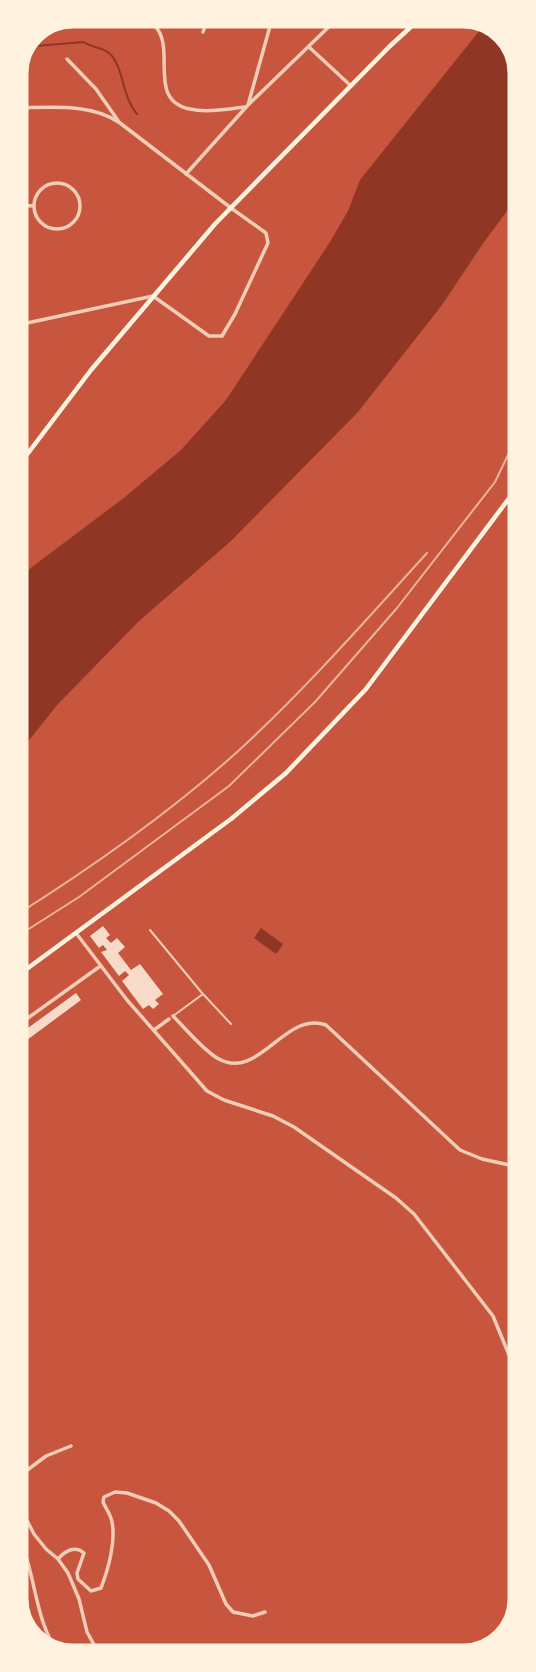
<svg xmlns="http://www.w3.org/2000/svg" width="536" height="1672" viewBox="0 0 536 1672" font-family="'Noto Sans',sans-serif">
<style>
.water{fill:#8f3625}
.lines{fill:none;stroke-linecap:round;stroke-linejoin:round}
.stream{stroke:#8f3625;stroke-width:2}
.building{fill:#f7dbc8}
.service{stroke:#f1ccb7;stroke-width:2}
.minor{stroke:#f1ccb7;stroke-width:3.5}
.tertiary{stroke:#f1ccb7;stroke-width:3.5}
.secondary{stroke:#fff3e0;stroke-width:4.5}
.rail{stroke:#e9b49f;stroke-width:2}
.rim{fill:none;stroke:#fff3e0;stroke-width:9}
</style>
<rect width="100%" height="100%" fill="#c8553d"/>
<path class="water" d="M488,20L503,27L522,58V191L484,242L442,305L358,412L231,541L139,621L58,704L13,760V585L28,570L125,497L181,450L226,400L330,242L348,211L360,180Z
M261,928L283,944L276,954L254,938Z"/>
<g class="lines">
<path class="stream" d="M24,44L35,46L84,42C92,48 102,47 109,53C124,66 121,95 137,114"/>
</g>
<path class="building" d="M103,926L110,935L106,938L111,943L117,938L125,947L118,953L131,970L140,964L163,994L155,1000L159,1004L153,1009L149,1005L143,1009L122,981L129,975L125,971L119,976L101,952L107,950L103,945L99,948L90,936Z
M76,993L81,1000L27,1040L21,1033Z"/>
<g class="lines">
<path class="service" d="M150,930L202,993
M173,1016L203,994L231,1024"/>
<path class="minor" d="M132,12C140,15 149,19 155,26C177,49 146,100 190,109C207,113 227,109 244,107
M203,32L210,12
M309,47L351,86
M67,59L96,89L119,122
M248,105L274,12
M12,115L24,108
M186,174L248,105L343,13
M34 206a23 23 0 1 1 46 0a23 23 0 1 1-46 0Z
M13,205L34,206
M13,326L153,296L209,336H222L235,314L268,243L266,233L231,208
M76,933L127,1000L207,1091L224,1100L273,1116L294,1127L396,1198L414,1214L493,1316L523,1389
M173,1016C186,1029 201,1048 217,1058C259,1083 284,1010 326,1025L460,1150L482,1159L523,1168
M14,1028L99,967
M154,1030L169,1019
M14,1480L46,1456L71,1446
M14,1495L34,1534L46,1549L58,1559L68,1573L79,1599L87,1632L102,1659
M14,1527C37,1568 32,1618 60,1656
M58,1559C65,1551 75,1545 84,1553L77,1573L78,1579L91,1591L101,1588C108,1570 116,1542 112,1522C111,1515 106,1509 103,1502L104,1497L115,1492L127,1493L156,1503L169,1511L179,1521L209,1565L226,1604L233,1612L253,1616L265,1612
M497,1634L505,1640"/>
<path class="tertiary" d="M12,108C47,108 90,102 120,123L231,208"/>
<path class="secondary" d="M13,473L91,370L215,224L390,46L426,13
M13,979L231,819L286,773L366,689L510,497L522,477"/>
<path class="rail" d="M13,917C91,868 168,814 236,753C304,691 365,621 427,553
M13,939L79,897L229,786L315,702L397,608L495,482L522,426"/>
</g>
<path d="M0 0H536V1672H0ZM73 24H463A49 49 0 0 1 512 73V1599A49 49 0 0 1 463 1648H73A49 49 0 0 1 24 1599V73A49 49 0 0 1 73 24Z" fill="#fff3e0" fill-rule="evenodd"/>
<path class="rim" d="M73 24H463A49 49 0 0 1 512 73V1599A49 49 0 0 1 463 1648H73A49 49 0 0 1 24 1599V73A49 49 0 0 1 73 24Z"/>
</svg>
